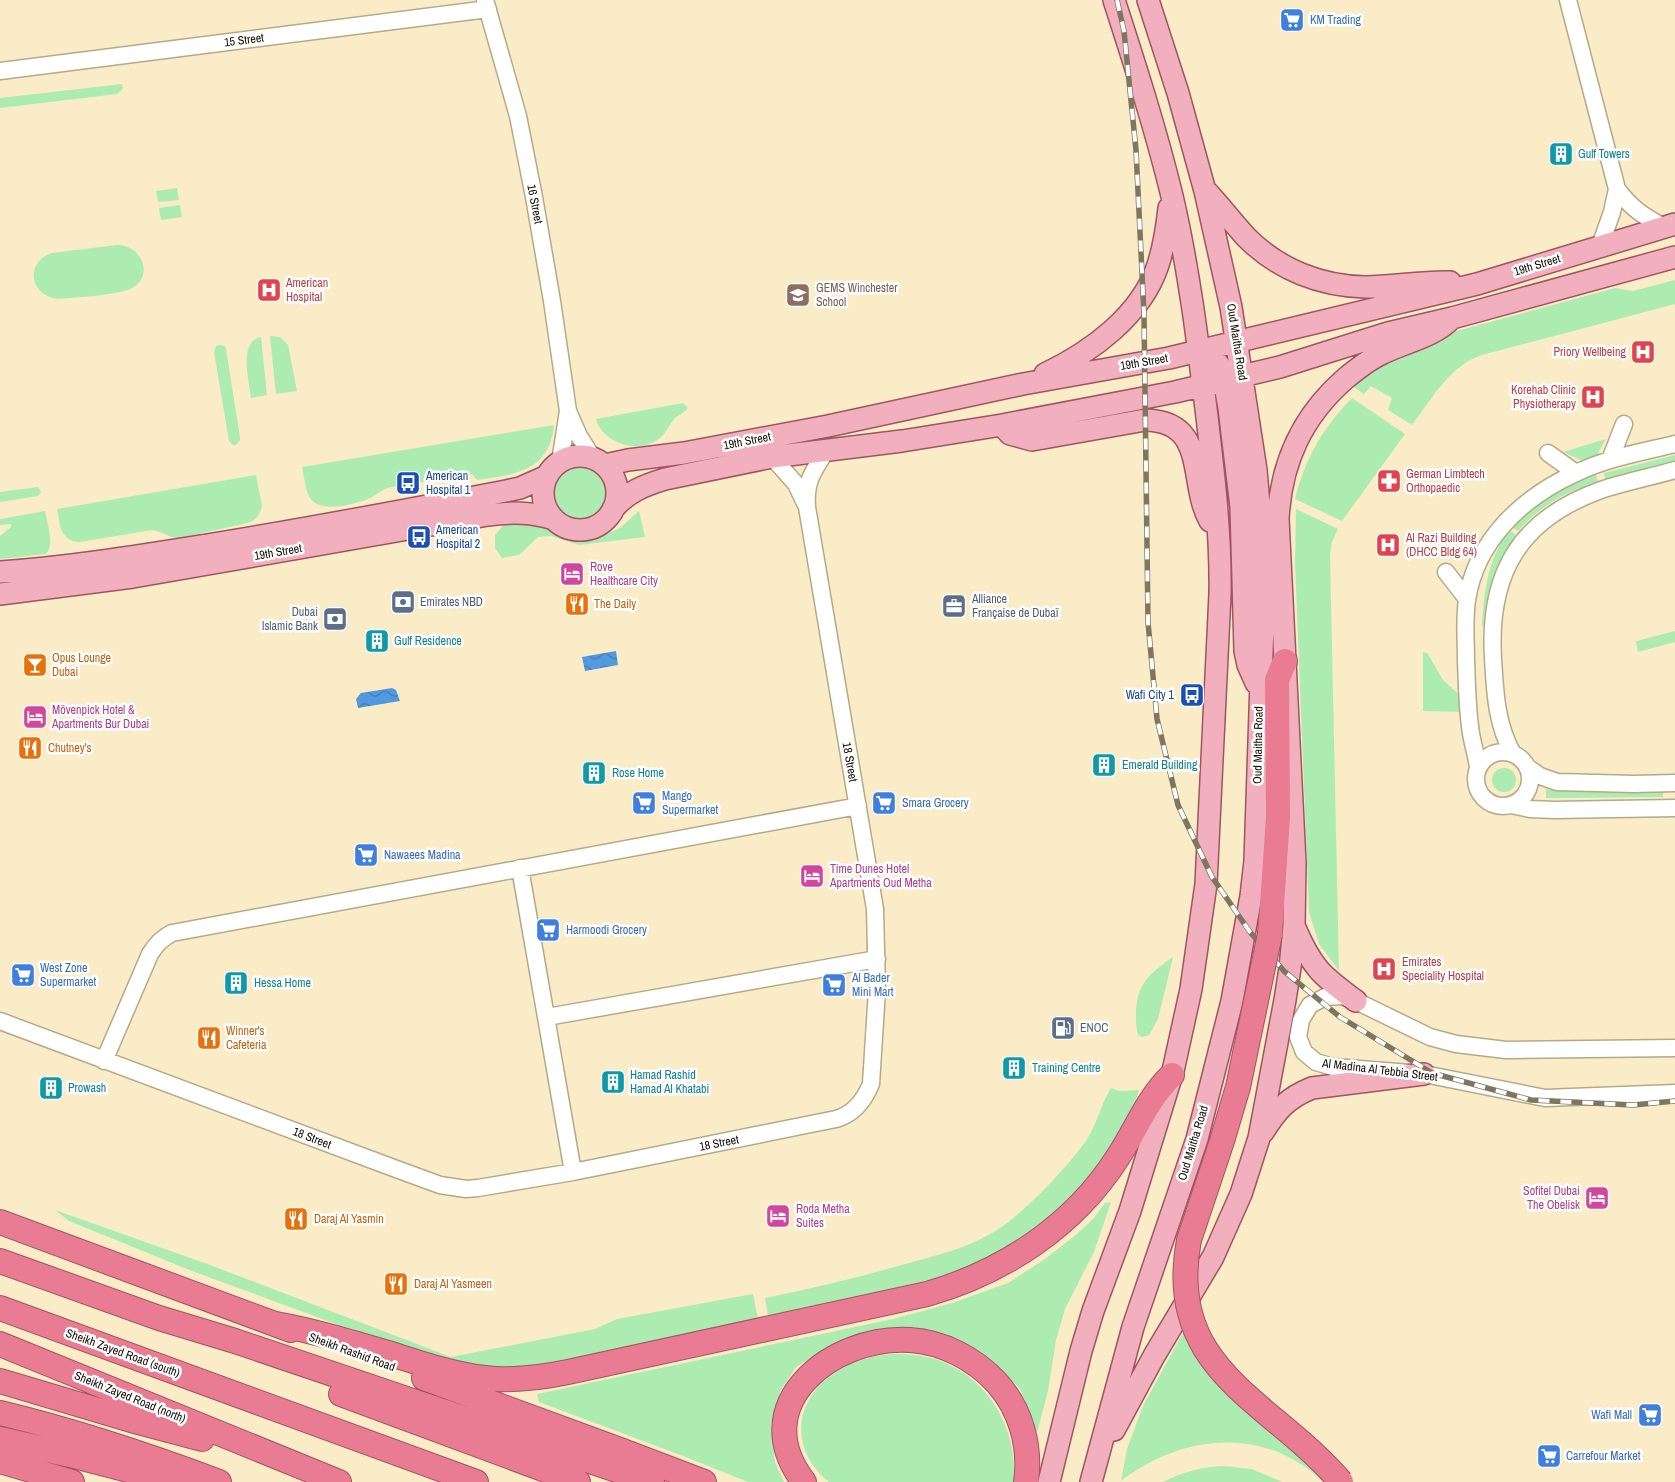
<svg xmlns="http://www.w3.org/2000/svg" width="1675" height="1482" viewBox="0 0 1675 1482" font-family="'Archivo Narrow',sans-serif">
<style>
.green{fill:#adecb0}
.water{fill:url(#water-waves)}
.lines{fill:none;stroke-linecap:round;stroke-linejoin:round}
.minor-casing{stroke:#b6a986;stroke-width:19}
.major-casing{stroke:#9e5561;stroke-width:24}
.highway-casing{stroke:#9e5561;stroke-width:26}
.minor{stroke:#fff;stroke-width:16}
.major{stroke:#f2b0be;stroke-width:21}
.highway{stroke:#e97b93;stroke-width:24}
.rail-casing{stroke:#7e765e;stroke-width:5.5}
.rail{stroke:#fff;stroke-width:4;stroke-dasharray:11;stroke-linecap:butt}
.highway-bridge-casing{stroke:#9e5561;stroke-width:26;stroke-linecap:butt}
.highway-bridge{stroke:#e97b93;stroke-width:24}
.labels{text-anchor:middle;stroke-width:5;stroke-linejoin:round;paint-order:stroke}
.shop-label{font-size:12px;fill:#366cbe;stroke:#fff;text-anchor:start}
.street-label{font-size:12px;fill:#130e03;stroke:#fff}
.culture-label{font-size:12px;fill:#0d838f;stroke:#fff;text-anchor:start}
.health-label{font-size:12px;fill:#be3a42;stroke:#fff;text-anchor:start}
.education-label{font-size:12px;fill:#785e54;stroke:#fff;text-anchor:start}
.transit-label{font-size:12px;fill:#164399;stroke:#fff;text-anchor:start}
.hotel-label{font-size:12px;fill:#b23c85;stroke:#fff;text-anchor:start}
.service-label{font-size:12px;fill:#4e5e75;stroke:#fff;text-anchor:start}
.food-label{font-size:12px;fill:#c56008;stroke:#fff;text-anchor:start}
</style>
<defs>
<pattern id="water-waves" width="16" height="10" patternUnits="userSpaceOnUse" patternTransform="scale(1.25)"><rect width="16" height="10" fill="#529ae0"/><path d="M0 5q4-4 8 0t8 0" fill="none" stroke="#437cb3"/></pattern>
</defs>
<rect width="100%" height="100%" fill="#f9ecc7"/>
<path class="green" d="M122,84L123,89L117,94L0,108V98Z
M177,188L179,200L158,202L156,191Z
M180,205L182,217L161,220L159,208Z
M117,245C143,245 155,278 130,289C117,295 72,298 56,299C29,294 25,262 52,253Z
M1675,280V304L1482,355C1449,366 1432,399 1412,425L1388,410L1392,398L1371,386L1364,394L1351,385L1371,369L1431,338L1615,288L1633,291Z
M270,336L280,337L288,345L297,391L276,394Z
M261,337L267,395L251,398C249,380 238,342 261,337Z
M219,345L225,346L226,349L240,437V440L236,445H233L229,441L214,352L216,346Z
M1352,398L1405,434L1342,521L1295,499C1306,457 1322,429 1352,398Z
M683,403L688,408C684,413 680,414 675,418C671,422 668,429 664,434C651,449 629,449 613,440C606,436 598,428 596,419Z
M554,425C550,471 515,475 477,480L472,474L392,487C383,488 377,495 368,499C353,505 315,515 308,494C305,486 304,476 302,467Z
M1606,439L1597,455L1581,460L1563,452Z
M1675,455V462L1673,463L1605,480L1604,473Z
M554 492a27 27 0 1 1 54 0a27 27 0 1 1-54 0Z
M256,475L262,506C260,515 256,520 248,523L179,538C169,538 162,531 152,530L80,542C60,541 60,525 57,509Z
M1596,475L1598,482C1564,492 1542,505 1518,531L1511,527L1536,501L1580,479Z
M38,487L41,492L38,496L0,502V492Z
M1296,509L1338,529L1332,542L1330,555L1339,971L1319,944L1309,912L1295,563Z
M45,511C47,523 55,545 46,554L0,559V536L11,527V524L0,525V519Z
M639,511L645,537L579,545L551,536L538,537L519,555L502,558L495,548V535L507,521L559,528L586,539L605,535L620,528Z
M1509,530L1516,535L1503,556L1497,571L1490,626H1482C1484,591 1488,559 1509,530Z
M1675,631V642L1638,652L1636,641Z
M1423,652L1428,654L1443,680L1462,697L1463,712L1423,711Z
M1492 780a12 12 0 1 1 24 0a12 12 0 1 1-24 0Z
M1546,789L1555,791L1663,792V797L1546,798Z
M1173,957L1158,1019L1149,1035L1142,1037L1138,1035C1136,1028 1136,1022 1136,1015C1136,984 1149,974 1173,957Z
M1111,1088L1119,1091L1139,1090C1133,1117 1117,1138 1101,1160C1070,1203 1026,1240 977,1263C950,1276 920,1282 891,1289C850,1299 809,1307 768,1316L765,1298C813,1288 861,1277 909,1263C941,1254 968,1248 997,1230C1024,1213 1069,1166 1087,1139C1097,1124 1101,1104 1111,1088Z
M1111,1202L1094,1252L1065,1309L1056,1340L1048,1391L1037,1433L1029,1410L1020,1389L995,1363L956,1338L920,1329L879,1330L834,1344L796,1367L781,1390L771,1424L775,1462L784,1482H748L683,1456L539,1402L537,1394L893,1319L955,1302L1008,1283L1045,1259L1077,1234L1094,1218L1105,1203Z
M55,1210L210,1265L451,1357L595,1329L617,1319L753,1294L758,1319L532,1367L492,1368L459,1363L433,1357L333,1323L192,1271L69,1221Z
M1185,1329L1334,1482H1323C1264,1425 1182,1434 1121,1481L1127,1449L1143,1406Z
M892,1354C911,1354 928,1355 945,1363C991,1382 1019,1433 1013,1482H829C786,1447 795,1395 841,1369C857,1359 875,1356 892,1354Z
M1223,1466L1251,1469L1283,1482H1163C1182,1472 1202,1467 1223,1466Z"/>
<path class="water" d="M616,651L618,665L585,671L582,657Z
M392,688L396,690L400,701L358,708L356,699L361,693Z"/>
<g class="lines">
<defs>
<path id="minor" d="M485,0L518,116L534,197L552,301L568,411L579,436L593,458
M1568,0L1617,189C1631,208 1643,216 1664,227
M0,71L488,9
M1600,246L1612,212L1617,189
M1548,453L1576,473
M772,457L796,484L805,503
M1610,460L1624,424
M560,462L568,411
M1446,572L1467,599
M1476 779a27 27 0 1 1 54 0a27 27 0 1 1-54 0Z
M1513,754C1496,724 1495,691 1493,658C1488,573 1520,519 1601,490C1625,482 1651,477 1675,470
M1478,767C1476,753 1471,739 1470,726C1467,704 1467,682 1466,661C1466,641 1464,620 1467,600C1476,540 1523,497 1576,473C1607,458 1642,452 1675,444
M1527,767L1540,776L1557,782L1634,784L1675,783
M1511,805L1530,809L1554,810L1675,808
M520,868L573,1172
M547,1017L877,959
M0,1021L399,1170L440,1185L466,1189L478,1188L573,1172L836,1119C854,1114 864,1101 871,1084L877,990L875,909L807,507C805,482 813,471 826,451
M1675,1048L1506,1050L1456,1044L1430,1037L1356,1001L1342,996L1325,997L1310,1005L1301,1020L1298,1037L1304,1052L1316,1062L1333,1067L1424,1074L1545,1098L1675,1093
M104,1061L150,954C156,944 162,938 172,933L858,806"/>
<path id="major" d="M1207,192C1221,207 1233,223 1247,238C1279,270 1321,286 1365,287C1393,287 1421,281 1450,282
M1199,351L1213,358L1219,365L1224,380L1229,408L1241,507L1245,651L1248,665L1256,683
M1045,374C1091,352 1141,316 1158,265C1164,246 1167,227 1169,208
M1002,425L1010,434L1032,440L1145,420C1209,421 1188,483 1210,521
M543 493a37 37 0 1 1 74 0a37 37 0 1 1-74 0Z
M605,465L628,460L684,453L828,426L1023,384L1169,358L1477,284L1675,224
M613,509C627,492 645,485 665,479L772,457L902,441L1002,425L1175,392L1280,367L1388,333L1452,318L1675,257
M0,572C70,567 138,556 207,545C307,529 407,510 506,491L520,488L547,476
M0,594L133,577L488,515C512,512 532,512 554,519
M1295,928C1312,968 1322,976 1356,1001
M1263,1132C1277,1110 1287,1098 1312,1088L1424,1074
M1114,1430L1154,1356L1213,1257L1241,1194L1259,1138L1285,1000L1290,968L1294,926L1295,863L1278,519C1281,462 1302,416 1346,378C1357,369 1368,360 1381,354C1404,342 1433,338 1452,318
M1049,1482L1081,1351L1093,1311L1130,1211L1173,1071L1191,989L1206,884L1220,594C1221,535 1214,476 1207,417C1198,343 1189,269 1172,196C1156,130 1135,65 1114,0
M1091,1482L1133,1327L1197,1139L1232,1001L1251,896L1255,861L1264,592L1262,540L1256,470L1231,307L1205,191L1178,93L1148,0"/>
<path id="highway" d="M1270,934L1278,817L1277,680L1285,661
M0,1222L291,1330
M0,1261L159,1318L235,1341L652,1482
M0,1308L476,1482
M276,1324C314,1331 351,1342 388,1353C423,1364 459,1377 496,1379C520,1380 544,1377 568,1372L927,1294C1004,1272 1074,1226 1118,1157C1137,1128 1147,1099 1172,1075
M0,1344L339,1482
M424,1378L620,1450L704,1482
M0,1381L138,1422L202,1439
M341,1394L578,1482
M0,1413C75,1431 147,1455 219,1482
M0,1439L70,1455L175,1482
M0,1461L72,1482
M804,1482C744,1404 833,1335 910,1340C943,1342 975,1359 997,1383C1021,1410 1031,1446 1026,1482"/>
</defs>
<use href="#minor" class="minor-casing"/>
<use href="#major" class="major-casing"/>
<use href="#highway" class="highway-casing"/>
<use href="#minor" class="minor"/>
<use href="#major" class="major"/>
<use href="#highway" class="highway"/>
<defs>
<path id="rail" d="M1117,0L1124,31L1136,150L1144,314L1148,622L1157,719L1178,805L1212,877L1250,932L1284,971L1340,1017L1432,1073L1531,1100L1633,1105L1675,1101"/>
</defs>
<use href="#rail" class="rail-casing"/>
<use href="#rail" class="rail"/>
<defs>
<path id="highway-bridge" d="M1270,934L1238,1087L1222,1141L1189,1240C1164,1371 1271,1400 1341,1482"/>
</defs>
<use href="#highway-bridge" class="highway-bridge-casing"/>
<use href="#highway-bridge" class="highway-bridge"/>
</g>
<defs>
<symbol id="supermarket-square" viewBox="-11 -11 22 22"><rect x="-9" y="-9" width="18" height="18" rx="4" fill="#3f7fe0" stroke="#fff"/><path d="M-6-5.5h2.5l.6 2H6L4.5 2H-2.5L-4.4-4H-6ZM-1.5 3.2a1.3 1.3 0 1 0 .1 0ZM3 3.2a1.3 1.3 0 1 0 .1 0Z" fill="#fff"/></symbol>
<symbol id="building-square" viewBox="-11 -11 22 22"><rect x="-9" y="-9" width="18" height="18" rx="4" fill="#0f9aa8" stroke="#fff"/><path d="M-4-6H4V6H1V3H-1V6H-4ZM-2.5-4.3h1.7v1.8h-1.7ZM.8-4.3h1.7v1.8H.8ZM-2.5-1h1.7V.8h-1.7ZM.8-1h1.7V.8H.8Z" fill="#fff"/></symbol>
<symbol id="hospital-square" viewBox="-11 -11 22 22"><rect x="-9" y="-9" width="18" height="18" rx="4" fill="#e0444e" stroke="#fff"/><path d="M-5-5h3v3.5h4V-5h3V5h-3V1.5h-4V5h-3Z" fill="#fff"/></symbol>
<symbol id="school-square" viewBox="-11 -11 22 22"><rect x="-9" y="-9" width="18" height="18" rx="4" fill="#8d6e63" stroke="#fff"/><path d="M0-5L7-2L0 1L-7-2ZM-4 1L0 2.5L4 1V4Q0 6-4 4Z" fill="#fff"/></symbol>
<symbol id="pharmacy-square" viewBox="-11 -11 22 22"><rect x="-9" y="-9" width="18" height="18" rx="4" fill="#e0444e" stroke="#fff"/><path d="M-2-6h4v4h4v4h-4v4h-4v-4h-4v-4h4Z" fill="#fff"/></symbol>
<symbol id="bus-square" viewBox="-11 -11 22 22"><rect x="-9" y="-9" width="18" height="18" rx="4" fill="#1a4fb4" stroke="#fff"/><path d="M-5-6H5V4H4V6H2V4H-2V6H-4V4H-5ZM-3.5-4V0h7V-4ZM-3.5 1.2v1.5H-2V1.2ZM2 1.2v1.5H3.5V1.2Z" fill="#fff"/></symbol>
<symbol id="hotel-square" viewBox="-11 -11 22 22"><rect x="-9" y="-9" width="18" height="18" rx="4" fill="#d1479c" stroke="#fff"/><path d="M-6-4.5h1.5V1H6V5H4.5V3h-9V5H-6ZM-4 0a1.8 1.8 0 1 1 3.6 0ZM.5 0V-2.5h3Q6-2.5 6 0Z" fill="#fff"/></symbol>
<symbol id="bank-square" viewBox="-11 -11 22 22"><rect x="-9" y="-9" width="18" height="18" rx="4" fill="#5c6f8a" stroke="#fff"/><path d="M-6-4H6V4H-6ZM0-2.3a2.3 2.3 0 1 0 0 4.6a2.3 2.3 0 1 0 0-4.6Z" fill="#fff"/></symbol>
<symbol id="restaurant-square" viewBox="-11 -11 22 22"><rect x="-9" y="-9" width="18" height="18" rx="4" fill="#e8710a" stroke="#fff"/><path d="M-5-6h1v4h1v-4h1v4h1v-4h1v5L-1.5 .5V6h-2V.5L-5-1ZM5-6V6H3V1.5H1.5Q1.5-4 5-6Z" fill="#fff"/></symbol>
<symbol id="office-square" viewBox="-11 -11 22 22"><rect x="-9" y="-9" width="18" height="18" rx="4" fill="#5c6f8a" stroke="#fff"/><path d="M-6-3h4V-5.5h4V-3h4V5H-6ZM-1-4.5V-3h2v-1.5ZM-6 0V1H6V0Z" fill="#fff"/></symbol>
<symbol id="bar-square" viewBox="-11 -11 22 22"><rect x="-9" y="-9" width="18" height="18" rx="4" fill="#e8710a" stroke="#fff"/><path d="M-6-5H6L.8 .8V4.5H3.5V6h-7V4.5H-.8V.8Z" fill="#fff"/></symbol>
<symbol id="fuel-square" viewBox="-11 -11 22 22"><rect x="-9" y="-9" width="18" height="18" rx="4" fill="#5c6f8a" stroke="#fff"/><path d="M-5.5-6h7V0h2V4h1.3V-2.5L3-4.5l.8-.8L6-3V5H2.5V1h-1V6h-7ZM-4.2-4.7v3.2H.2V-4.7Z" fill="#fff"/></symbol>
</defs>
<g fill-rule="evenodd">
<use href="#supermarket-square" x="1278" y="6" width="28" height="28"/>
<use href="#building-square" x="1547" y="140" width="28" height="28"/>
<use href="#hospital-square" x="255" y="276" width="28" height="28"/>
<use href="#school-square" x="784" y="281" width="28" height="28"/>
<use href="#hospital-square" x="1629" y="338" width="28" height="28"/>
<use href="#hospital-square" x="1579" y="383" width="28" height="28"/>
<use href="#pharmacy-square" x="1375" y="467" width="28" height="28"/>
<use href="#bus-square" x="394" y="469" width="28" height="28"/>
<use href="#bus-square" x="405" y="523" width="28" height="28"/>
<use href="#hospital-square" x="1374" y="531" width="28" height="28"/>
<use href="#hotel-square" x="558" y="560" width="28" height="28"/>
<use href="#bank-square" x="389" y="588" width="28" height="28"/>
<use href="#restaurant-square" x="563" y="590" width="28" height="28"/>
<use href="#office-square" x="940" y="592" width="28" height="28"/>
<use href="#bank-square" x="321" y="605" width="28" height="28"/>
<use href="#building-square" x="363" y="627" width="28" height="28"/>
<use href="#bar-square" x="21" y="651" width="28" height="28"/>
<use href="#bus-square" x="1178" y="681" width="28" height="28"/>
<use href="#hotel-square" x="21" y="703" width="28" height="28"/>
<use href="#restaurant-square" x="16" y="734" width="28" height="28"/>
<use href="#building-square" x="1090" y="751" width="28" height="28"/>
<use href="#building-square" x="580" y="759" width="28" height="28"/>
<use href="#supermarket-square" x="630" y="789" width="28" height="28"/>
<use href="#supermarket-square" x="870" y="789" width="28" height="28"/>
<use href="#supermarket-square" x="352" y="841" width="28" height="28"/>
<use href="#hotel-square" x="798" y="862" width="28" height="28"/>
<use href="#supermarket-square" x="534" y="916" width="28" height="28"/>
<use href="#hospital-square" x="1370" y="955" width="28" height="28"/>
<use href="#supermarket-square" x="9" y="961" width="28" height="28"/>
<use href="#building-square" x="222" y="969" width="28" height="28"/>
<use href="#supermarket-square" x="820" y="971" width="28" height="28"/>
<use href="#fuel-square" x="1049" y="1014" width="28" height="28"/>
<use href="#restaurant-square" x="195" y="1024" width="28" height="28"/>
<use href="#building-square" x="1000" y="1054" width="28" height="28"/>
<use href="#building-square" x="599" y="1068" width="28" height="28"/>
<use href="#building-square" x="37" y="1074" width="28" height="28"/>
<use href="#hotel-square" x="1583" y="1184" width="28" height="28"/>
<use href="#hotel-square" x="764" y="1202" width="28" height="28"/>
<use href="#restaurant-square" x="282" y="1205" width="28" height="28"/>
<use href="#restaurant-square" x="382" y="1270" width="28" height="28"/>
<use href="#supermarket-square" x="1636" y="1401" width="28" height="28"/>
<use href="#supermarket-square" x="1535" y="1442" width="28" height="28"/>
</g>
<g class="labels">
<g class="shop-label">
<text x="1310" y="24">KM Trading</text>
<text x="662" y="800">Mango<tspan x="662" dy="14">Supermarket</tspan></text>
<text x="902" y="807">Smara Grocery</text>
<text x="384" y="859">Nawaees Madina</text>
<text x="566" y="934">Harmoodi Grocery</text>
<text x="40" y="972">West Zone<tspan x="40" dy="14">Supermarket</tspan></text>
<text x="852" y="982">Al Bader<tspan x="852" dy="14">Mini Mart</tspan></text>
<text x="1632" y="1419" text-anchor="end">Wafi Mall</text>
<text x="1566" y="1460">Carrefour Market</text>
</g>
<g class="street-label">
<text transform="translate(244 40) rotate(-7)" y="4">15 Street</text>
<text transform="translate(535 204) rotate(79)" y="4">16 Street</text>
<text transform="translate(1537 265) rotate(-17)" y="4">19th Street</text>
<text transform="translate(1237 342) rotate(81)" y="4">Oud Maitha Road</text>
<text transform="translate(1144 362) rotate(-10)" y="4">19th Street</text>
<text transform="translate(747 441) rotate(-11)" y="4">19th Street</text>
<text transform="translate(278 552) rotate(-10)" y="4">19th Street</text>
<text transform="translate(1258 745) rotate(-89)" y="4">Oud Maitha Road</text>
<text transform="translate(850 762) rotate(80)" y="4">18 Street</text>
<text transform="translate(1380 1070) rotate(7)" y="4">Al Madina Al Tebbia Street</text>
<text transform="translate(312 1138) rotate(21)" y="4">18 Street</text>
<text transform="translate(719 1143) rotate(-11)" y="4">18 Street</text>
<text transform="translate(1193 1143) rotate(-73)" y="4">Oud Maitha Road</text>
<text transform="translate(352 1352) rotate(20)" y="4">Sheikh Rashid Road</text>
<text transform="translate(123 1353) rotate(20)" y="4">Sheikh Zayed Road (south)</text>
<text transform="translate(130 1397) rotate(22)" y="4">Sheikh Zayed Road (north)</text>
</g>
<g class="culture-label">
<text x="1578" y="158">Gulf Towers</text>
<text x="394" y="645">Gulf Residence</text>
<text x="1122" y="769">Emerald Building</text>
<text x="612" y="777">Rose Home</text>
<text x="254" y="987">Hessa Home</text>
<text x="1032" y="1072">Training Centre</text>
<text x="630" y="1079">Hamad Rashid<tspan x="630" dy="14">Hamad Al Khatabi</tspan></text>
<text x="68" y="1092">Prowash</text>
</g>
<g class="health-label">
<text x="286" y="287">American<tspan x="286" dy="14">Hospital</tspan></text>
<text x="1626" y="356" text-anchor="end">Priory Wellbeing</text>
<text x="1576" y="394" text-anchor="end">Korehab Clinic<tspan x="1576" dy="14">Physiotherapy</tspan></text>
<text x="1406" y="478">German Limbtech<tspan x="1406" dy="14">Orthopaedic</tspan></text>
<text x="1406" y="542">Al Razi Building<tspan x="1406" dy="14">(DHCC Bldg 64)</tspan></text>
<text x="1402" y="966">Emirates<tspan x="1402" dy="14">Speciality Hospital</tspan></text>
</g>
<g class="education-label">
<text x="816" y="292">GEMS Winchester<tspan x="816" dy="14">School</tspan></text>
</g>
<g class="transit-label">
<text x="426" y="480">American<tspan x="426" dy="14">Hospital 1</tspan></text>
<text x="436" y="534">American<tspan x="436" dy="14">Hospital 2</tspan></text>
<text x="1174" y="699" text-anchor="end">Wafi City 1</text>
</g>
<g class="hotel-label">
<text x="590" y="571">Rove<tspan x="590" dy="14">Healthcare City</tspan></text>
<text x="52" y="714">Mövenpick Hotel &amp;<tspan x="52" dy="14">Apartments Bur Dubai</tspan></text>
<text x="830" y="873">Time Dunes Hotel<tspan x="830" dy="14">Apartments Oud Metha</tspan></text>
<text x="1580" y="1195" text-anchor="end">Sofitel Dubai<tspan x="1580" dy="14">The Obelisk</tspan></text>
<text x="796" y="1213">Roda Metha<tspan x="796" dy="14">Suites</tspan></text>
</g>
<g class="service-label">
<text x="972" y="603">Alliance<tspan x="972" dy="14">Française de Dubaï</tspan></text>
<text x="420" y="606">Emirates NBD</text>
<text x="318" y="616" text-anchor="end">Dubai<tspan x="318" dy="14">Islamic Bank</tspan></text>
<text x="1080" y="1032">ENOC</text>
</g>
<g class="food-label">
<text x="594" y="608">The Daily</text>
<text x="52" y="662">Opus Lounge<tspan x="52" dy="14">Dubai</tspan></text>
<text x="48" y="752">Chutney's</text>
<text x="226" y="1035">Winner's<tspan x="226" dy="14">Cafeteria</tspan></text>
<text x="314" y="1223">Daraj Al Yasmin</text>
<text x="414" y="1288">Daraj Al Yasmeen</text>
</g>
</g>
</svg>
